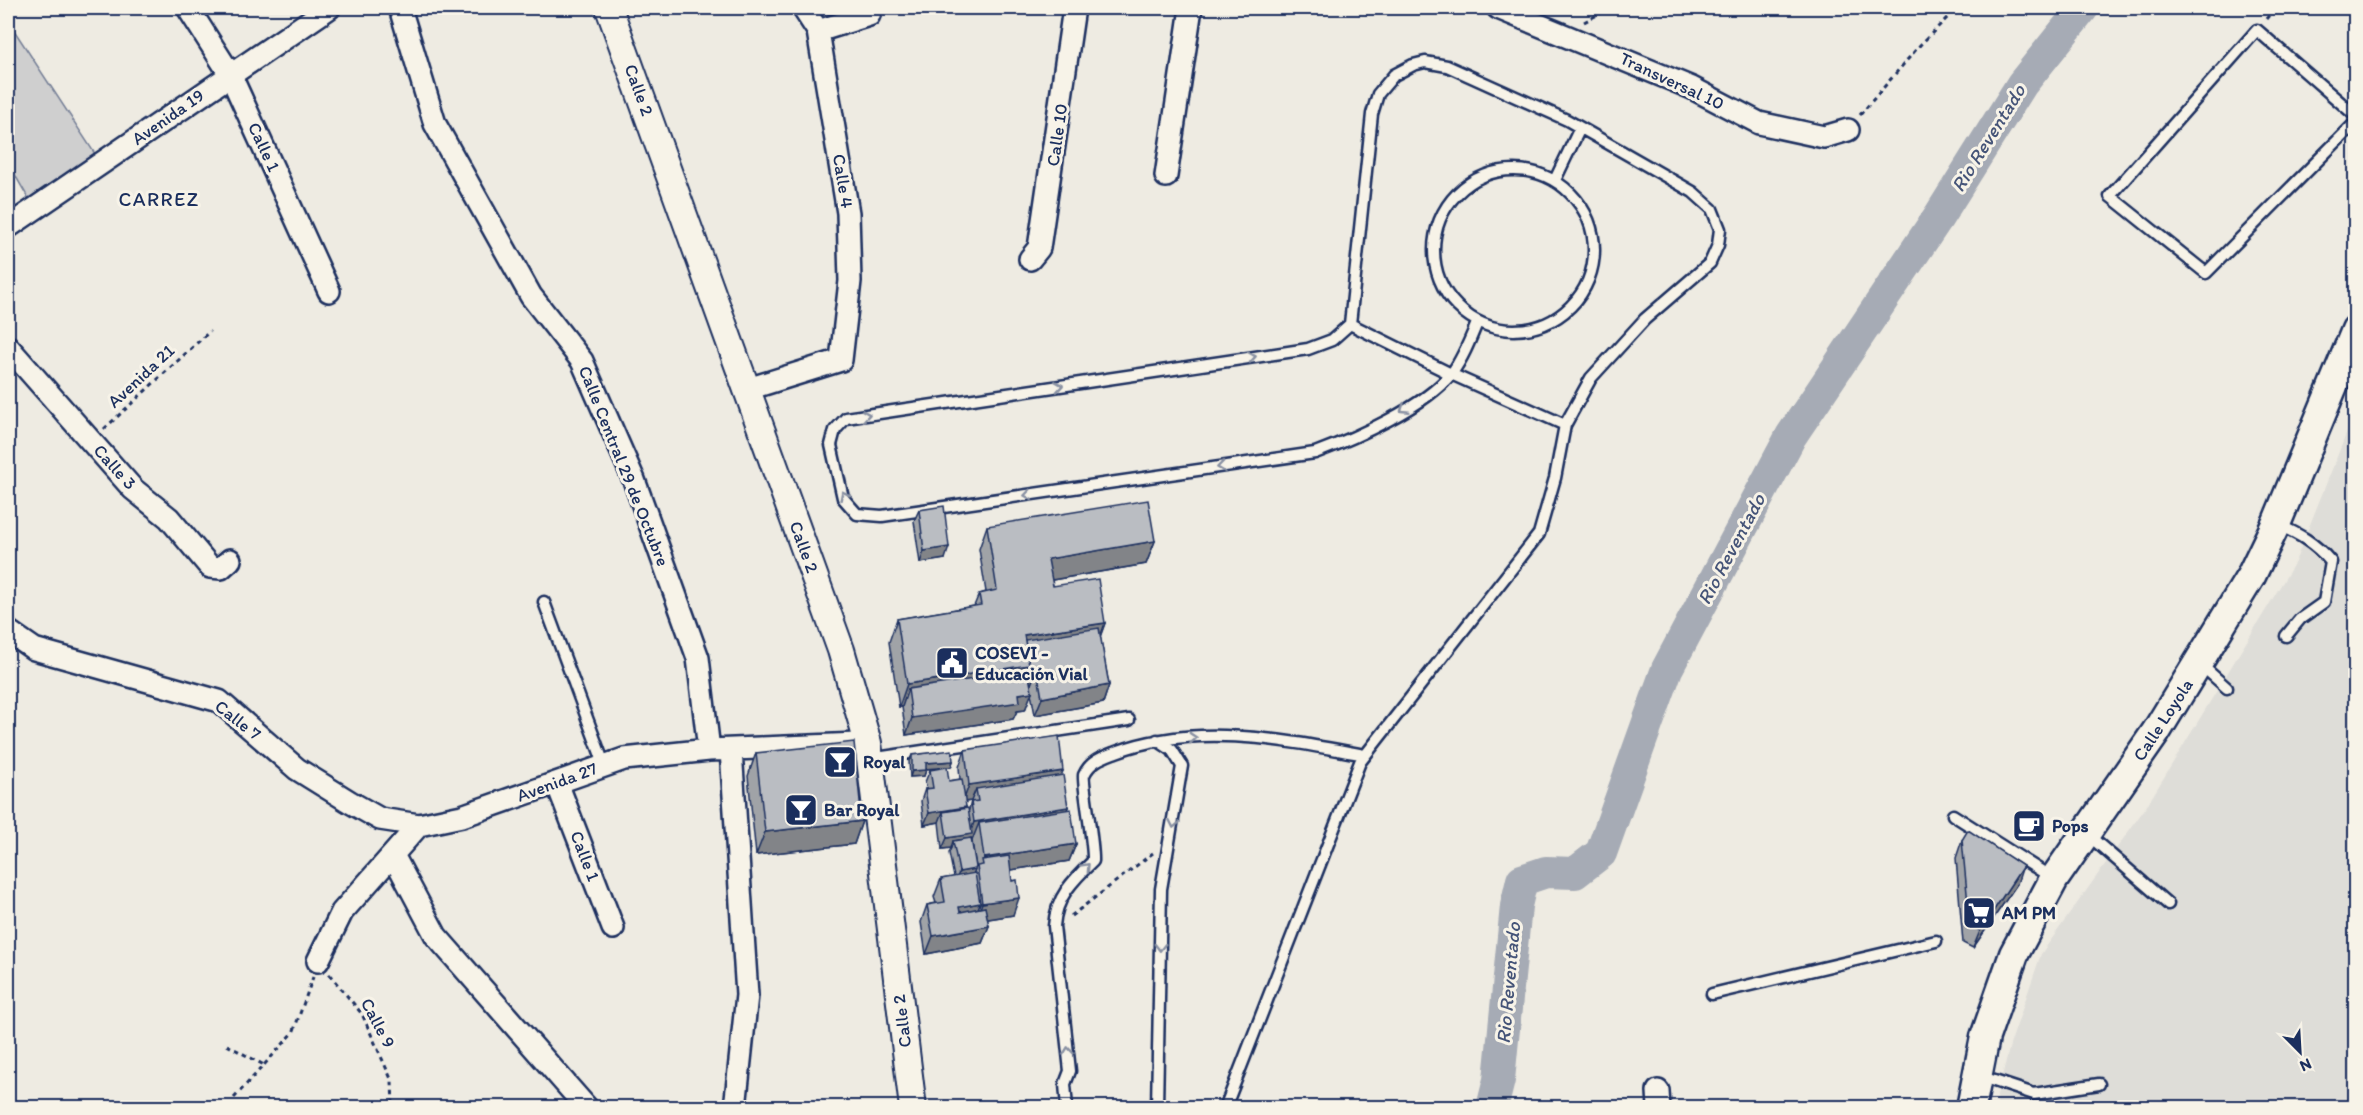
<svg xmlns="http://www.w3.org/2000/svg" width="2363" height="1115" viewBox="0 0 2363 1115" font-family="Itim,sans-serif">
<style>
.built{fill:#deddd8}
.green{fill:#cfcfcf;stroke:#757f96;stroke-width:1.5}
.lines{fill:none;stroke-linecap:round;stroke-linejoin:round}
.river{stroke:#a6abb5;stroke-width:32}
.service-casing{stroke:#1b2f5e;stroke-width:15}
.minor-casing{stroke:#1b2f5e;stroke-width:26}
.tertiary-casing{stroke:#1b2f5e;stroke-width:30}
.secondary-casing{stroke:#1b2f5e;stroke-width:33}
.path{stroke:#1b2f5e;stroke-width:3;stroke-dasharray:4.5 4.5;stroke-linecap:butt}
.service{stroke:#f7f3e8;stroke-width:10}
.minor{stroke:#f7f3e8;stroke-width:21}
.tertiary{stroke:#f7f3e8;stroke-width:26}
.secondary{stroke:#f7f3e8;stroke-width:28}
.wall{fill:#a0a3a7;stroke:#1b2f5e;stroke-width:1.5;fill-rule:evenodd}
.shaded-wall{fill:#828488;stroke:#1b2f5e;stroke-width:1.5}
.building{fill:#babdc2;stroke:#1b2f5e;stroke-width:1.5}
.oneway{stroke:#8991a3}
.labels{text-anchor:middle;stroke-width:6;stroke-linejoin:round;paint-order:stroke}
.street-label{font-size:18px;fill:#1b2f5e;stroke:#f7f3e8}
.poi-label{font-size:18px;font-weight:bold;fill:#1b2f5e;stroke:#f7f3e8;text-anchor:start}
.water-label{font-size:20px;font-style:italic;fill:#455478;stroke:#f7f3e8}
.neighbourhood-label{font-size:20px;letter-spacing:1.5px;fill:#1b2f5e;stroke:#f7f3e8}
</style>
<rect width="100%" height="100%" fill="#eeebe2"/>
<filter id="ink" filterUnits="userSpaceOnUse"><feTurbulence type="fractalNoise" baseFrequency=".0167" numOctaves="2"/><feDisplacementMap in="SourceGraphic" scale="12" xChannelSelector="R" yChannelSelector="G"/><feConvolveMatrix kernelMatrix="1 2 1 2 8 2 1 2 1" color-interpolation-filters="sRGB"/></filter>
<g filter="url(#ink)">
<path class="built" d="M2355,412V1107L1997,1108V1096L2010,1045L2041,954L2146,807L2295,562Z"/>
<path class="green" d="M8,21L101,163L34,208L8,163Z"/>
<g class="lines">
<path class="river" d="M1492,1108L1499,1080L1516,906L1522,880L1546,872L1575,873L1601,853L1667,669L1791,436L1939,216L2022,84L2083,8"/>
<defs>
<path id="service" d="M2356,116L2257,30L2110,196L2206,273L2356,122
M1434 250a80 80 0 1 1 160 0a80 80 0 1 1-160 0Z
M1555,180L1580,128
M1350,324L1451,374L1565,425
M2276,524C2299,534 2315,543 2331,562L2324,602L2300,619L2286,636
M544,602L604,764
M2200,664L2227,688
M1157,740L1172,750L1182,766L1161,889L1157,1108
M870,759L1129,720
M1953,815L2054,879
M2087,834L2168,904
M1712,994L1936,941
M1979,1076L2034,1094L2099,1084
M1067,1108L1065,1084L1070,1071L1054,926C1056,897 1073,880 1093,861C1094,843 1082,782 1084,775C1090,761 1103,757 1116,752C1196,722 1284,740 1365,755
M1225,1108L1360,762L1539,534L1555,478L1565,425L1591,378L1645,319L1710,263L1718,245L1720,229L1712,209L1693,192L1567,120L1447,66L1425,62L1413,65L1394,75L1378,94L1372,114L1350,324L1332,340L1308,349L846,418L835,430L831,445L843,498L857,514L882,516L1315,453C1355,438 1425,407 1452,373C1463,358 1470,340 1477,323"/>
<path id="minor" d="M188,8L230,74L329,291
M400,8L435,124L531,296L582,361L634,480L698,658L709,750
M1498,8L1692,88L1759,123L1824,137L1848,130
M818,31L869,15L871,8
M1166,176L1191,8
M8,227L329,8
M1030,259L1039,248L1074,8
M8,347L133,489L169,518L210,567L221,568L230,560
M748,389L841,360L850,281L848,213L818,31L803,8
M8,631L34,649L219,701L297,769L350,802L380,819L419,825
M731,750L747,995L735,1108
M557,783L613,928
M393,855L436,936L587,1108
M318,961L342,912L419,825L462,816L624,759L709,750L858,744
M1658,1091L1659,1108"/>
<path id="tertiary" d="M609,8L841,650L868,743L913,1108"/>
<path id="secondary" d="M1971,1108L1985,1037L2014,954L2054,879L2156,732L2251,576L2276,524L2356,330"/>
</defs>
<use href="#service" class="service-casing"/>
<use href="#minor" class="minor-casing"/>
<use href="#tertiary" class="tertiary-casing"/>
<use href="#secondary" class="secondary-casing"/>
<path class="path" d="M1788,8L1792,12
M2266,19L2275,8
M1584,22L1610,8
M1860,115L1920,45L1957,8
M104,429L210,331
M1071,916L1153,853
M329,974L362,1014L392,1081L393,1108
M227,1045L264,1065
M234,1098L293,1033L313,977"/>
<use href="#service" class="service"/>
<use href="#minor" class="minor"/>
<use href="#tertiary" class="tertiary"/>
<use href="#secondary" class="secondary"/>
</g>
<path class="wall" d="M919,510L945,559L920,563L914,521Z
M987,526L1155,541L1146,564L1052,580L1053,586L1105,623L1100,636L1109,685L1103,703L1035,715L1031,693L1025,710L1017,711L1013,719L906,735L902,707H899L889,642L897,619L974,606L979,594L986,592L979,549Z
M965,750L1061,775L1068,807L1067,810L1076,844L1069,861L1011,870L1013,915L987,919L989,926L982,943L926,954L921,922L927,905L936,903L934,897L941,879L954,877L949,853L951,848L942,849L939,822L924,825L921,801L925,789H927L925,782L930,770L949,781L960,779L959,767ZM971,801L969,810L965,808V802ZM973,838L972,841L976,867L971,839Z
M756,753L862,821L854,844L756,855L748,776Z
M912,755L953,761L951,767L926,769L924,776L910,777L909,761Z
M1962,840L2017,884L1973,948L1963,943L1956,858Z"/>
<path class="shaded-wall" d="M1155,541L1146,564L1040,582L1048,559Z
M949,547L945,559L920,563L924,551Z
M1105,623L1097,646L1022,641L1024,635Z
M1029,665L1037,669L1030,687L908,689L902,707H899L907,684Z
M1109,685L1103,703L1035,715L1042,698Z
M1032,692L1025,710L1017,711L1013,719L906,735L912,718L1019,694Z
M953,761L951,767L924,769L926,763Z
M926,770L924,776L910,777L912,771Z
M1063,771L1056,789H976L971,801L963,802L969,785Z
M966,807L962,819L943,812L939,822L924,825L929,813Z
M1068,807L1061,824L979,823L973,838L953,841L951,848L942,849L947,838L970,834L974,822Z
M862,821L854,844L756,855L765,832Z
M1076,844L1069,861L979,875L983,865V861L984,858Z
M2023,866L2017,884L1973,948L1980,931Z
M975,869L971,881L955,884L959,872Z
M1019,898L1013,915L976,921L982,903Z
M980,903L974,920L953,924L959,907Z
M989,926L982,943L926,954L933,936Z"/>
<path class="building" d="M1148,500L1155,541L1048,559L1053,586L1098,579L1105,623L1024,635L1029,665L907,684L897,619L981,605L979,594L997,590L987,526Z
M944,506L949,547L924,551L919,510Z
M1099,628L1109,685L1042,698L1037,669L1027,670L1029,665L1025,640Z
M1013,673L1014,678L1029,676L1032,692L1019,694L1020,702L912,718L908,689Z
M1059,736L1063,771L969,785L965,750Z
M854,742L862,821L765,832L756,753Z
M952,750L953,761L926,763V770L912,771V755Z
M947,767L949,781L962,779L966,807L929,813L925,789L933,788L930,770Z
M1063,775L1068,807L974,822L971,802L978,801L976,789Z
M968,808L972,834L947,838L943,812Z
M1071,809L1076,844L984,858L979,823Z
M1968,830L2023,866L1980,931L1970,925L1962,840Z
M971,838L976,867L975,869L959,872L953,841Z
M1009,856L1012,881L1017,880L1019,898L982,903L977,866L983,865L982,860Z
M975,873L980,903L959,907L960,912L985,907L989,926L933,936L927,905L945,902L941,879Z"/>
<defs><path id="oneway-chevron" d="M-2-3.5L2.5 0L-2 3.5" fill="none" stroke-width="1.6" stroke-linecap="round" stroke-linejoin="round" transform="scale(1.5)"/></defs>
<g class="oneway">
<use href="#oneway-chevron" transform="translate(1252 357) rotate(-9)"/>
<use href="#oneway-chevron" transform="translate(1059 386) rotate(-9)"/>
<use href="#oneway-chevron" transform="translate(1404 409) rotate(147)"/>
<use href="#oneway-chevron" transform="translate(866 415) rotate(-9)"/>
<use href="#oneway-chevron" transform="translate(1221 467) rotate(172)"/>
<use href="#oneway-chevron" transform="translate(844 495) rotate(-117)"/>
<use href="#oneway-chevron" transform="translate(1028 495) rotate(172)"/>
<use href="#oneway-chevron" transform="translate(1193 738) rotate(-3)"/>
<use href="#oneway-chevron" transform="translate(1174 824) rotate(101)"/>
<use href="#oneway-chevron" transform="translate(1086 867) rotate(-47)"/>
<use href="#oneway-chevron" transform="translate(1160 947) rotate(91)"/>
<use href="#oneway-chevron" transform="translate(1068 1051) rotate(-96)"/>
</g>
</g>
<defs>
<symbol id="civic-square" viewBox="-11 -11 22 22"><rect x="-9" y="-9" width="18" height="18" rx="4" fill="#1b2f5e" stroke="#f7f3e8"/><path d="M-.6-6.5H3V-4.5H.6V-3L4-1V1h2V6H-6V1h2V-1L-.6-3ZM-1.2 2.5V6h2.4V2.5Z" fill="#fff"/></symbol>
<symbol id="bar-square" viewBox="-11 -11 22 22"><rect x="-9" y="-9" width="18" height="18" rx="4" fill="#1b2f5e" stroke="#f7f3e8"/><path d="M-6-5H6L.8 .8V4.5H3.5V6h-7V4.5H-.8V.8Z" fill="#fff"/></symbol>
<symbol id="cafe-square" viewBox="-11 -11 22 22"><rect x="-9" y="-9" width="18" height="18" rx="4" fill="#1b2f5e" stroke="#f7f3e8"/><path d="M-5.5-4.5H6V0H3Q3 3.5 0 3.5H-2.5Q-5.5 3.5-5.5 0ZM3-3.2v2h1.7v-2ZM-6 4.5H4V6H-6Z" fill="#fff"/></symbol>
<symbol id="supermarket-square" viewBox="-11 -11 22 22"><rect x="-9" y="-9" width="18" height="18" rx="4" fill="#1b2f5e" stroke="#f7f3e8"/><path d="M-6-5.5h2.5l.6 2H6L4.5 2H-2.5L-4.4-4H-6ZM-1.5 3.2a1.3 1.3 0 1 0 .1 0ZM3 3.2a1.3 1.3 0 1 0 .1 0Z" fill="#fff"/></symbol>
</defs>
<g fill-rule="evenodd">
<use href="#civic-square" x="933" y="644" width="38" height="38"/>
<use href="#bar-square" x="821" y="743" width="38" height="38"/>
<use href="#bar-square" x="782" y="791" width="38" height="38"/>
<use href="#cafe-square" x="2010" y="807" width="38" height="38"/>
<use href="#supermarket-square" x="1960" y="894" width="38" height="38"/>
</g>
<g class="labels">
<g class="street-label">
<text transform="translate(1672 81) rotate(25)" y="6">Transversal 10</text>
<text transform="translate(639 90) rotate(70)" y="6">Calle 2</text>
<text transform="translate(168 117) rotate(-35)" y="6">Avenida 19</text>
<text transform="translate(1057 135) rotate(-82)" y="6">Calle 10</text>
<text transform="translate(264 147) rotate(65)" y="6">Calle 1</text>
<text transform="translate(843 181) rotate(81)" y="6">Calle 4</text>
<text transform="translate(141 376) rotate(-43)" y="6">Avenida 21</text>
<text transform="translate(624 466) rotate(68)" y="6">Calle Central 29 de Octubre</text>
<text transform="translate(115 467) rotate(48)" y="6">Calle 3</text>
<text transform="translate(804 547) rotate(70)" y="6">Calle 2</text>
<text transform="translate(238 720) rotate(38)" y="6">Calle 7</text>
<text transform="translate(2163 720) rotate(-57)" y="6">Calle Loyola</text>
<text transform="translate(557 782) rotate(-20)" y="6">Avenida 27</text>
<text transform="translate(585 856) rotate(69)" y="6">Calle 1</text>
<text transform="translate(902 1021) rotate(-97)" y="6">Calle 2</text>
<text transform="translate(378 1023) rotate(62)" y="6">Calle 9</text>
</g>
<g class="poi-label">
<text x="975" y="659">COSEVI -<tspan x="975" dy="21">Educación Vial</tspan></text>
<text x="863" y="768">Royal</text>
<text x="824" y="816">Bar Royal</text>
<text x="2052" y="832">Pops</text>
<text x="2002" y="919">AM PM</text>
</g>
<g class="water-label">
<text transform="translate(1988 138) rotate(-58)" y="7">Rio Reventado</text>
<text transform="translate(1731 549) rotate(-62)" y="7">Rio Reventado</text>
<text transform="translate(1508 983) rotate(-85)" y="7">Rio Reventado</text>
</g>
<g class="neighbourhood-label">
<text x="159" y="206">CARREZ</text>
</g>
</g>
<rect width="2363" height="1115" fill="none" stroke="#f7f3e8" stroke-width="30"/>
<rect x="15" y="15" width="2333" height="1085" fill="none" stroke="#1b2f5e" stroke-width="2" filter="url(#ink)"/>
<g transform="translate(2300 1052) rotate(156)" stroke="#f7f3e8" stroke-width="4.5" paint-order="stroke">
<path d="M0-4.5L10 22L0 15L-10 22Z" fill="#1b2f5e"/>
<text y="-9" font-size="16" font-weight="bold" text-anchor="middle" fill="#1b2f5e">N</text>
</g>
</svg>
